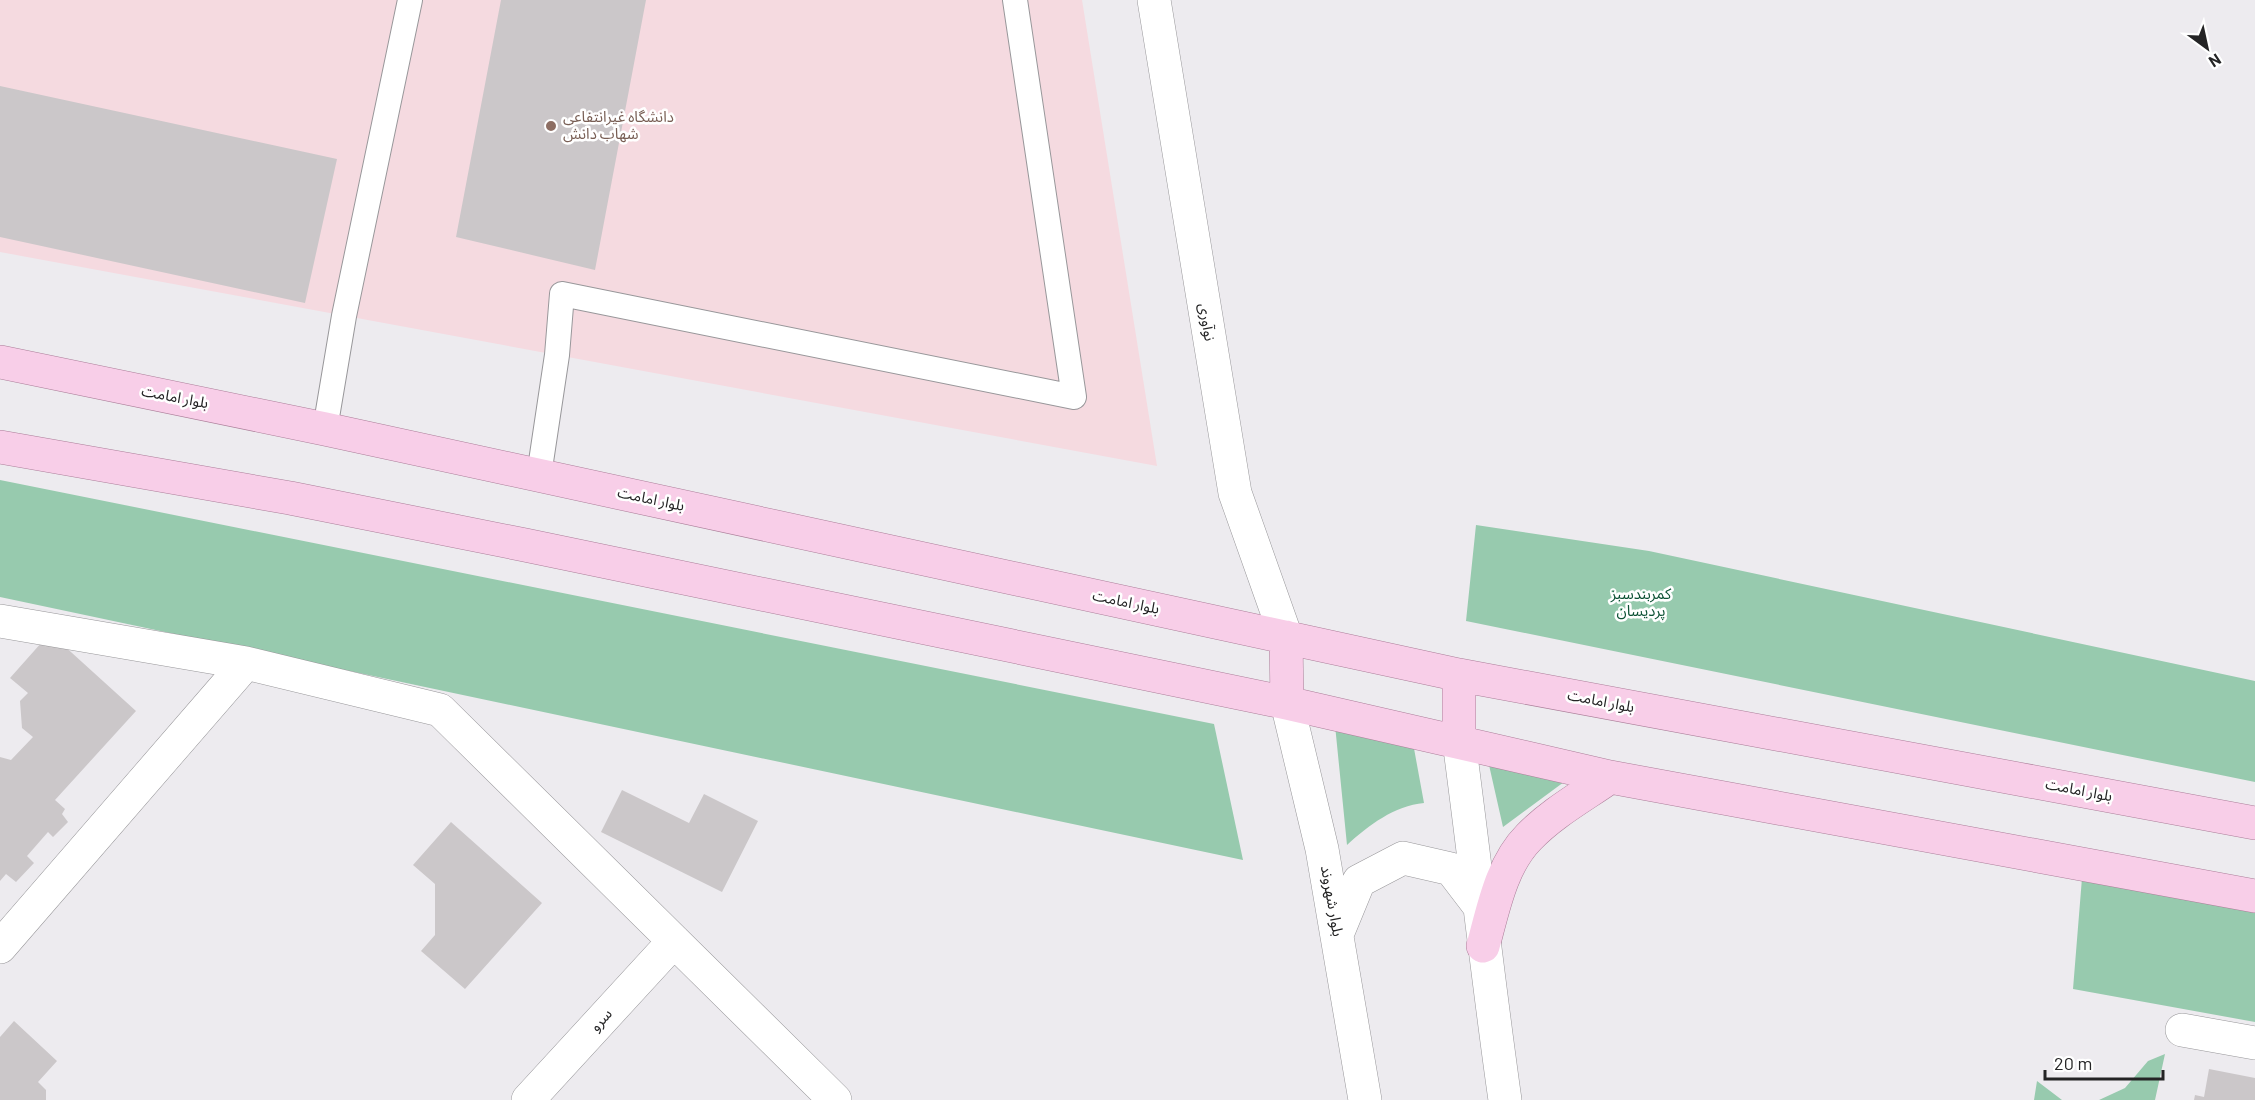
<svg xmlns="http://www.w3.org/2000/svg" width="2255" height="1100" viewBox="0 0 2255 1100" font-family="Barlow,'Noto Sans Arabic',sans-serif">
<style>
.education{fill:#f5dae0}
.green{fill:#97caae}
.building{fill:#cbc7c9}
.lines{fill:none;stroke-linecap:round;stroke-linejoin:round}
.service-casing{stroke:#98979a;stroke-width:26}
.minor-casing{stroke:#98979a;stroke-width:34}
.secondary-casing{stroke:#98979a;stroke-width:34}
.primary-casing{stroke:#ab7e99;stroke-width:34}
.service{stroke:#fff;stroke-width:24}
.minor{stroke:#fff;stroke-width:33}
.secondary{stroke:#fff;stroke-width:33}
.primary{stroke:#f8cee8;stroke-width:33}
.education-dot{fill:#8d6e63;stroke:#fff;stroke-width:2}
.labels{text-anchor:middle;stroke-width:5;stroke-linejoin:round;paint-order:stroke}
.education-label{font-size:15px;fill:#785e54;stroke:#fff;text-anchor:start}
.street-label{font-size:15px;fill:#242425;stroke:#fff}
.park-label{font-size:15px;fill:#0d5235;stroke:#fff}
</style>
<rect width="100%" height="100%" fill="#edebef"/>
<path class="education" d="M0,0H1082L1157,466L0,252Z"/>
<path class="green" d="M0,480L1214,724L1243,860L0,597Z
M1476,525L1649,551L2255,681V782L1466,621Z
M1335,725L1413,743L1424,803C1394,806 1369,825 1347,845Z
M1489,765L1568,779L1503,827Z
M2082,878L2255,911V1022L2073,989Z
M2165,1054L2155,1100H2099L2125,1088L2148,1061Z
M2037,1081L2062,1100H2034Z"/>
<path class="building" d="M501,0H646L595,270L456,237Z
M0,86L337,159L305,303L0,237Z
M50,633L136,711L55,800L65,809L62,814L68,822L53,837L48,832L27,856L34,863L16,882L6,874L0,881V757L11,760L33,737L22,728L20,701L28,693L10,678Z
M622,790L689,823L704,794L758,821L722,892L601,832Z
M451,822L542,903L465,989L421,951L435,935V884L413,865Z
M14,1021L57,1061L38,1082L46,1090V1100H0V1037Z
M2209,1069L2255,1078V1100H2194L2195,1095L2204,1097Z"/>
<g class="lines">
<defs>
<path id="service" d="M325,429L344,316L410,0
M539,475L557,355L562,294L1074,397L1015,0"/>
<path id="minor" d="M1154,0L1235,493L1286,637
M0,621L246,663
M0,947L246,663L440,710L835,1100
M2182,1030L2255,1043
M528,1100L674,941"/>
<path id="secondary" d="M1287,703L1322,849L1365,1100
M1459,741C1475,861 1488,981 1505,1100
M1338,932L1359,881L1403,858L1451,869L1480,907"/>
<path id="primary" d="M0,362L325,429L1459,675L2255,823
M0,447L290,498L525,545L1287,703L1610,777L2255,896
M1286,637L1287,703
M1459,741V675
M1483,946C1493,910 1501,865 1529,837C1552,813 1583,796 1610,777"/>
</defs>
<use href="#service" class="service-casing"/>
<use href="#minor" class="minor-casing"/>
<use href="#secondary" class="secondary-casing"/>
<use href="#primary" class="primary-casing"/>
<use href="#service" class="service"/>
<use href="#minor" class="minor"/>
<use href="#secondary" class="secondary"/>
<use href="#primary" class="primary"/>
</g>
<circle class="education-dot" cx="551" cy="126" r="6"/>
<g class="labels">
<g class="education-label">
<text x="563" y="122">دانشگاه غیرانتفاعی<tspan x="563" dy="17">شهاب دانش</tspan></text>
</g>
<g class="street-label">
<text transform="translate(1207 322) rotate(81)" y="5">نوآوری</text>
<text transform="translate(175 397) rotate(11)" y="5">بلوار امامت</text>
<text transform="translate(651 499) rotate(12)" y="5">بلوار امامت</text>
<text transform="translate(1126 602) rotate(12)" y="5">بلوار امامت</text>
<text transform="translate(1601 701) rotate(11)" y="5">بلوار امامت</text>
<text transform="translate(2079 790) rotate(11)" y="5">بلوار امامت</text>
<text transform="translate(1332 901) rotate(80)" y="5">بلوار شهروند</text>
<text transform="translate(601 1020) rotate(-48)" y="5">سرو</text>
</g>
<g class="park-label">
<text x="1641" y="599">کمربندسبز<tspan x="1641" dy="17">پردیسان</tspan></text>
</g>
</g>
<g transform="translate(2207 48) rotate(147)" stroke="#ffffff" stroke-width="4.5" paint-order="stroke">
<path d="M0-4.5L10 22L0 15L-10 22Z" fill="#242425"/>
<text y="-9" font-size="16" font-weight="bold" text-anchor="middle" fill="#242425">N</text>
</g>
<path d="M2045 1070v9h118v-9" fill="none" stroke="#242425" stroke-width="3"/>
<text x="2054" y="1070" font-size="18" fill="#242425" stroke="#ffffff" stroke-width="4.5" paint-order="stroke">20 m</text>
</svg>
